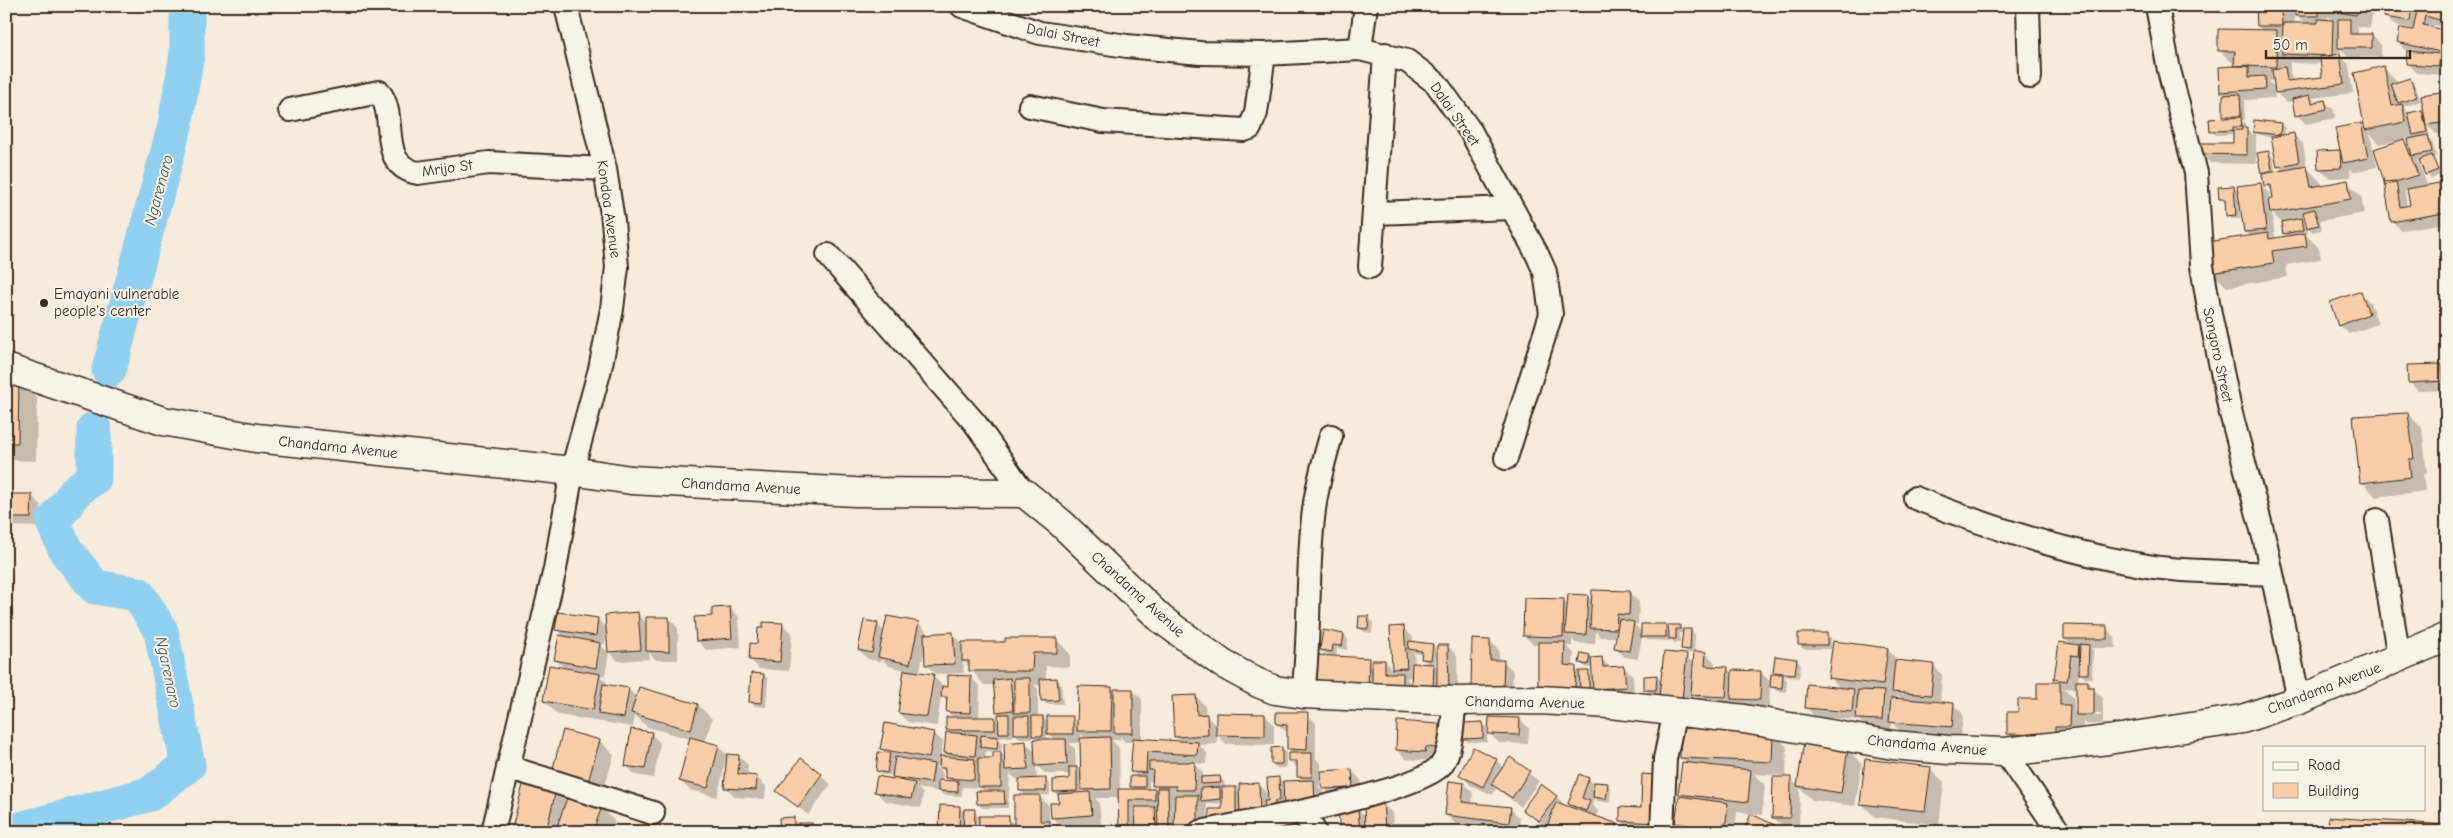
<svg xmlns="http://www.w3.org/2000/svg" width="2453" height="838" viewBox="0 0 2453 838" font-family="'Comic Neue',sans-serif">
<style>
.shadow{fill:#0003;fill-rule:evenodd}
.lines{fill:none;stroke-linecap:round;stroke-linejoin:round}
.river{stroke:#90d0f1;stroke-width:35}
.building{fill:#f8cda7;stroke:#3b2a1e}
.minor-casing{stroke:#3b2a1e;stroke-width:26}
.tertiary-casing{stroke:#3b2a1e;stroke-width:31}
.minor{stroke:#f7f3e8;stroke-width:22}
.tertiary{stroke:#f7f3e8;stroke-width:28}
.poi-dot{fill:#3b2a1e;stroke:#f7f3e8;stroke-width:2}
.labels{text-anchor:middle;stroke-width:4;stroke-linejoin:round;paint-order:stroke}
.street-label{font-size:15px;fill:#3b2a1e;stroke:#f7f3e8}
.poi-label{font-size:15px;fill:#3b2a1e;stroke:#f7f3e8;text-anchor:start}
.water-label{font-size:16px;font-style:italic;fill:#505453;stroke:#f7f3e8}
</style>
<rect width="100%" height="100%" fill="#f7ebdb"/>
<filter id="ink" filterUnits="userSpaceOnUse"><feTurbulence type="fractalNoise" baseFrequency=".02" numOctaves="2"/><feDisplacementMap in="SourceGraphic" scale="10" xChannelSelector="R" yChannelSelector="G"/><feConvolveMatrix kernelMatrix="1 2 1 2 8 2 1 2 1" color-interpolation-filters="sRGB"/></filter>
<g filter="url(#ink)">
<path class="shadow" d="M2257,6H2294V11H2296L2297,6H2374L2370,28L2355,26L2358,29V35H2372L2381,45V57H2348L2341,49V56L2349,65L2353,93L2312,98L2317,103L2324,101L2334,110L2335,118L2306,124L2297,115L2293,101L2286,102L2274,91L2275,98L2244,100L2245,120H2241L2245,123V128L2254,135L2255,121L2281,124L2285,128V136L2293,134L2303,144L2307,168L2321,182L2322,186L2347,182L2361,196L2364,213L2320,221L2322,230L2312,232L2307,226L2308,234H2305L2319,248L2321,259L2286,265L2288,277L2227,287L2212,273L2250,237L2245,232L2241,201H2239L2240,219H2232L2227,215L2226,203L2220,198L2234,187L2240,193L2260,184L2270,194V201L2275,200L2274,193L2266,185L2262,172L2268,152L2273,157L2276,173L2284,172L2278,166L2273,138L2256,134V164L2210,163L2201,154L2234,145V134L2216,135L2211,131L2228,119L2225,116L2226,96L2221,91L2238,68L2219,50L2263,31L2258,26ZM2294,13L2306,24H2295ZM2328,16L2333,21H2328ZM2290,61L2292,63L2322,64L2324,78L2294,81L2290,74ZM2268,81H2275L2276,88ZM2272,213L2282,223L2284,233L2288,237L2275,239Z
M2386,6H2447V28L2434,25V29L2447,34V60L2444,59L2447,62V75L2417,73L2408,63L2407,51L2398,42L2401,27L2395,26L2385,17ZM2402,27L2414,29V32L2402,29Z
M2384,68L2398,82L2410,79L2414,83L2421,101L2403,107L2410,114L2422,112L2426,116L2447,92V142L2445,133L2436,134L2428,126L2430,137H2428L2432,141L2436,156L2432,157L2441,175L2431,179L2427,174L2420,160H2417L2427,184L2421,188L2439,185L2447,193V223L2401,230L2392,221L2386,182L2403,140L2412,148L2409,138L2380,144L2370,133L2377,167L2353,172L2350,168V177L2329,178L2319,169V152H2342L2360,124L2366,130L2355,74ZM2409,190L2412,206L2407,207L2405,191Z
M2360,293L2370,302L2378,324L2349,334L2339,325Z
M2442,365L2447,370V390L2418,391L2409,382Z
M6,379H18L37,398L36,461L6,460Z
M2408,414L2422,428L2427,473H2423L2425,491L2376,497L2362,482Z
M6,495L32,496L41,505L40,527L6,526Z
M1629,593L1639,602L1638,624H1634L1642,632L1665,625L1670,630L1679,626L1683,630H1691L1695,635L1694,652L1706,653L1715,663V668L1728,669L1733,674L1760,672L1772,683L1778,675L1774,671L1797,660L1801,664L1799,678L1783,676L1787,680L1786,692L1776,691L1770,685L1769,709L1741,708L1735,702V706L1702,703L1693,695L1691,708L1660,694H1650L1645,689L1656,676L1662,682L1686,656L1694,664L1695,654L1687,653L1682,649L1683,633H1679L1680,643H1674L1670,638L1669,641L1647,640L1642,636L1638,659L1625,657L1616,648L1617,637H1601L1596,631L1595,644L1576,643L1572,639V646H1566L1574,653L1573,667L1580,672H1588L1593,677V668L1585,667L1580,663L1589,656L1593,659H1602L1611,668L1624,667L1633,676L1634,696L1604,697L1593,687V691L1548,695L1539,686V645H1534L1525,636L1563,600L1568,605L1588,596L1593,601Z
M730,608L739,617L741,647L706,650L697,640Z
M638,614L647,624L669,618L678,628V660H656L649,653L650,659L618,661L609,652L605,676L599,675L610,686L628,689L637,698L698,705L712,719L705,742L718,746L727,755L739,756L748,765L747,776L756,777L766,786L765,799L735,797L726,787V760L717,797L690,790L680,781L690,739L647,727L635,715L633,727L558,715L544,701L565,669L555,659L564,637L557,629L598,619L607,629ZM606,634H608L609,653L600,644H605Z
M1368,617L1373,622L1372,633L1364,632L1359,627Z
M865,622L878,625L885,632L918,623L928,633L927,635L953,634L964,645L1056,639L1070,654V667L1046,666V680L1057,679L1061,684L1063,704H1046L1042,700L1041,685H1034L1038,689V717H1043L1048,723L1072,717L1078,724L1111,688L1115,693L1132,690L1142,699V740L1182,743L1175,736L1196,696L1205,706L1206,716L1217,726L1265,715L1274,725V745L1226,744L1217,734V744L1199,745L1207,753L1206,764L1194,763L1203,773V778L1220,777L1224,782L1225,788H1235L1240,793L1258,784L1269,795L1279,779L1283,782H1304L1299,777V770L1290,761L1293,754L1288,749V733L1277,724L1307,714L1316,723V759L1321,764V772L1352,771L1361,780L1362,797L1333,798L1323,786H1318L1323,791L1324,814L1279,805V812L1272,828L1275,832H1246L1223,811V803L1207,804V832H1121L1120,798H1095L1099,803L1101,824L1062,827L1053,818L1060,804L1059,796L1054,792L1070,781V774H1046L1036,765L1037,780H1045L1050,784V795H1038L1049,806V822L1059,832H943L941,830L959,807L965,813L974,810L979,818H1008L1015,825L1026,796L1021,791L1020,779H1016L1010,774L1008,808H982L978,804L985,792L981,788L962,787V796L943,795L940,792L918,788L923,794L921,808L885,801L876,792L898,782L891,775H881L877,771L888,754L882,748L934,733L943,742L940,758H951L945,753L952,734L947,729L954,718L947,712L948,702L941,695L937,726L908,722L899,713L905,670L889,666L882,659L881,662L868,659L859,650ZM925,648L926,665L936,674L964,673L963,660L984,685H995L1000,724L995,718H979L980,686L970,677L949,688H942V685L933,676L919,674ZM1013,731L1019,738H1033V735L1038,741L1036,753L1026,743L1006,758L1001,753L1002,743L997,738L1013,737ZM1047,733L1055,740H1047ZM1081,734L1087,739H1081ZM1120,736L1125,742H1134L1132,771L1138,777L1132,786L1135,790H1120L1119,748L1111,740H1120ZM1069,743H1082V774L1076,767L1075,749ZM986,751L994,752V759H985ZM935,766L941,767L951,782H942L943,774ZM1149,781L1154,782V786L1158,790H1149ZM1081,787L1087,793L1081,794ZM1218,787H1223V793Z
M782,624L792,633L789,671L759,669L750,659L758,645Z
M1391,628H1403L1413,637V643L1432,645L1438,650L1448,646L1457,656L1458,698L1327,689L1317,680L1335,658V656L1325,654L1321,650L1344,635L1348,639L1347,650L1337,648L1336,658L1369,659L1373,664L1385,661L1393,670ZM1436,652L1438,653V669L1432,663L1435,664ZM1414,653L1422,654V658L1428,665L1415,664ZM1412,677V684L1406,678Z
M2106,628L2115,637L2116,648H2091L2093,650L2092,678H2085L2079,672L2078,683H2087L2103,698V724H2086L2084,721L2083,741L2022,748L2008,734L2019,713L2038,701L2039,683H2060L2055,678L2072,646L2065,639ZM2064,688L2077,689V714L2074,711V698ZM2085,714H2101V716H2085Z
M1827,634L1831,638V649H1803L1799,644Z
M1490,641L1499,650V661H1503L1513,671L1512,698L1482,697Z
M1887,649L1900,662L1933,665L1942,675L1940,704L1954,705L1963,714L1961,736L1900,731L1892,723L1891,729L1867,728L1859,720L1815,717L1806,707L1841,689L1830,678ZM1897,695L1903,701L1896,700Z
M763,675L768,679L766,707L755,706L750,702Z
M1519,719L1529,728L1528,744L1499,743L1490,734Z
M1482,723L1487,727V742H1468L1463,738Z
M1439,725L1448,734L1434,761L1406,759L1397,750Z
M651,733L660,743L654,778L635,775L626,765Z
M1773,733L1787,747L1786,776L1754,774L1765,785L1762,815L1737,812L1735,832H1685L1677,823L1684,798L1679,794L1688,764L1681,757Z
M600,741L614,755L602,796L567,785Z
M1281,749L1286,753V768H1277L1272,764Z
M1848,750L1862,764L1855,806L1812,800L1800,788L1799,827L1782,826L1773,817L1791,779L1798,786Z
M1510,759L1539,781L1521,807L1496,788L1493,795L1470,785L1461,775L1496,760L1504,768Z
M801,760L831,784L808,815L778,791Z
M1930,768L1944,782L1939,825L1875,817L1861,803Z
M1580,776L1589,779L1595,786L1607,784L1611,789L1610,803L1598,801L1595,798L1592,805L1598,811L1596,818L1617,825L1623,832H1546L1547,829L1524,810L1557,797L1566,806L1576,811L1569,804Z
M1656,776L1651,832L1629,829L1621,821L1642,809Z
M1464,784L1473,793L1472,804L1511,809L1520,818L1518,832L1456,824L1446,815Z
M556,791L567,802L601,807L615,822L612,832H512Z
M1383,804L1392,813L1393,826L1431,825L1438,832H1370L1368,830V832H1341L1358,810L1366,817Z
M793,819L799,825L812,824L817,832H781Z
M1774,826L1780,832H1744Z"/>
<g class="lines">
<path class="river" d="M109,370L175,125L187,54V6
M10,832L150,794L188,765L161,631L138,594L95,587L66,551L53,522L77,490L94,478V429"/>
</g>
<path class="building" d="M2256,6H2281L2282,26H2257Z
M2295,6H2319V16H2295Z
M2320,6H2358L2356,15L2319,9Z
M2385,6H2412L2410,21L2384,17Z
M2418,6H2447L2444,21L2425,16L2423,25L2444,30L2440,52L2397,42L2400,28L2413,30Z
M2318,19L2333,20L2332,56L2282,54L2283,23H2318Z
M2338,19H2350V34H2372V48H2338Z
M2218,29L2277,30L2276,67L2234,66L2235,51H2218Z
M2407,51L2440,54L2439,66L2406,64Z
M2340,54L2344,84L2275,93L2272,69L2285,67L2287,81L2322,77L2320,57Z
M2249,65V77L2265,76L2266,89L2220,92L2219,67Z
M2384,66L2392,106L2402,104L2406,122L2365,130L2354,73Z
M2410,78L2417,97L2398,103L2391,84Z
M2447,91V122L2426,125L2421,95Z
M2240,94L2241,116H2223V95Z
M2310,95L2312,103L2325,100L2327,109L2295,116L2292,99Z
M2422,110L2427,132L2413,135L2408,113Z
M2241,117L2242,130L2210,131L2209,119Z
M2254,120L2281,123L2280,135L2253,132Z
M2361,123L2368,158L2343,163L2335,128Z
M2233,127H2247V155L2200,154V143H2233Z
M2294,133L2299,162L2277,167L2271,137Z
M2428,135L2432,152L2412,156L2408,139Z
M2404,139L2418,175L2385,185L2374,149Z
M2340,150L2341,168L2318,169L2317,151Z
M2269,151L2272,170L2261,173L2257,153Z
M2432,155L2438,170L2425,175L2419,160Z
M2307,166L2311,187L2348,180L2351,199L2270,213L2268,200L2273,199L2271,185L2264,186L2262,174Z
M2396,181L2400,207L2410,205L2407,189L2439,183L2444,213L2391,222L2384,182Z
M2261,183L2266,230L2244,232L2237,186Z
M2234,186L2236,215L2226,216L2225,199H2219L2218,187Z
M2314,209L2319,225L2307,228L2303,212Z
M2302,218L2304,230L2283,234L2281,222Z
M2268,233L2269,239L2305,233L2307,246L2272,251L2274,263L2211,273L2206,242Z
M2361,291L2369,314L2338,326L2330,302Z
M2442,364L2443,381L2408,383L2407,365Z
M6,378H19L18,443H6Z
M2408,413L2414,459H2409L2411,477L2360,483L2353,416Z
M6,494H32L31,518H6Z
M1592,590L1630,591L1629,615L1617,614L1616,629L1590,628Z
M1568,594L1588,595L1586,635L1565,634Z
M1524,598L1564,599L1563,637L1523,636Z
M730,607L732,638L696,641L694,617L712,616V608Z
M558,612L598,618L596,636L555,630Z
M638,612L641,650L608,652L605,615Z
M887,616L919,622L910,664L878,657Z
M1359,616H1369L1368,629L1358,628Z
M646,617H669V652L646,651Z
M1619,619L1634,622L1629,651L1614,648Z
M864,620L878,623L872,653L858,650Z
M763,622L783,623L780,662L749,660L750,643L757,644L758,628H763Z
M1641,624H1666V637H1641Z
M1668,625H1680V629H1676V639H1669Z
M2064,625L2107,626V639H2064Z
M1404,626L1407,668L1392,669L1390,627Z
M1683,629H1691L1690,650L1681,649Z
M1323,630L1344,634L1342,646L1333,645L1332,652L1320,650Z
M953,632L955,664L925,665L924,634Z
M1798,633H1827V645H1798Z
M559,635L600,643L596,668L554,660Z
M1005,638H1057V653H1033L1032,671H969V661H962V642H1005Z
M1472,639L1490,640V660H1504L1503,689H1471Z
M1409,641L1433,644L1431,660L1421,659L1422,651L1408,649Z
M1833,641L1888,648L1883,685L1828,678Z
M1538,642H1565L1564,665L1576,666L1575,687L1538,686Z
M2059,642L2079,645L2078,656L2071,655L2067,681L2054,679Z
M2080,644L2089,645L2088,674H2079Z
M1437,645H1448L1449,689H1437Z
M1694,651L1706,652L1705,666L1728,667L1726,697L1691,695Z
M1664,652L1687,654L1682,699L1659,696Z
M1581,653L1590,655L1588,665L1579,663Z
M1317,655L1369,658L1368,683L1316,680Z
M1775,656L1797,659L1795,674L1773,672Z
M1602,657L1603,667L1624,666L1626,687L1593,689L1591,658Z
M1372,660H1385V673H1403V687H1372Z
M1895,660L1934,664L1931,695L1892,692Z
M1412,663L1434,664L1433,690L1411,689Z
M549,665L600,674L593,710L543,701Z
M904,670L934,674L927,717L898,713Z
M1732,670L1761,671L1760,700L1731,699Z
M1579,671H1589V688H1580Z
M751,673L764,674L762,703L749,702Z
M1771,674H1783L1782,688L1770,687Z
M948,675L971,676L970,713L946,712L947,697H941L942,686L948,687Z
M1657,675L1656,690H1644V676Z
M1010,678L1013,710L996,712L993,680Z
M1014,678H1030V713H1014Z
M1057,678L1059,700L1041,701L1040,679Z
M2076,681H2088V687H2094V715H2076Z
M2037,682H2060V705H2070L2069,727H2055V735L2007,734V712H2018V699H2037Z
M603,684L629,688L624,718L598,714Z
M1807,684L1854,689L1852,712L1805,708Z
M1078,686L1112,687L1111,731H1077Z
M639,687L698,704L691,730L631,713Z
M1114,689H1133V733H1114Z
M1858,690L1884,691L1882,720L1856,719Z
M1196,695L1197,715L1207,714L1208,735L1174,737L1172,696Z
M1891,698L1954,703L1952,727L1889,722Z
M1276,712H1308L1307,750L1287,749V725L1276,724Z
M1216,713L1265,714V736L1216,735Z
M998,714H1009V733H999Z
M1014,716H1029V734H1014Z
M1032,716H1043V736H1032Z
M1047,716H1073V734H1047Z
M946,717H995V730H946Z
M1489,717L1520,718L1519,735L1488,734Z
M1397,721L1439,724L1438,748L1426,747L1425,752L1396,750Z
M1483,722V738L1462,739V723Z
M885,723L934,732L929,758L880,749Z
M1681,728L1773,732L1772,762L1680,758Z
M631,729L652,732L645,769L625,766Z
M563,730L600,740L588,782L552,772Z
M946,732L977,735L975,756L944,753Z
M981,735L998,737L997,749L980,747Z
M690,737L719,745L708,788L679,781Z
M1110,737L1111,789L1081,790L1080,738Z
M1133,738L1198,742L1197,755L1147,752L1146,773L1130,772Z
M1034,739H1066L1067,764L1035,766Z
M1026,741L1028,769L1005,770L1004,743Z
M1804,742L1848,749L1841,793L1797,786Z
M1282,747V764H1271V748Z
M1473,747L1497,759L1483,787L1459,775Z
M878,752L890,753L887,773L876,771Z
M993,752H1001V787H978V758H993Z
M1288,753H1312V777H1297V761H1288Z
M727,754L739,755L738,774L757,776L756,790L724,788Z
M940,756L975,759L974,780L945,778V768H939Z
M895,757L934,764L931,783L892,777Z
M1510,757L1530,771L1512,798L1491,784Z
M801,758L822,774L798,807L776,791Z
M1865,759L1931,767L1925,811L1860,804Z
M1149,762H1195L1194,790H1176V786H1152L1153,770H1149Z
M1682,762L1751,770L1748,802L1678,794Z
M1069,767H1077V791L1053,792V780L1069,779Z
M1352,769L1353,788L1322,789L1321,771Z
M1579,774L1589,778L1582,798L1590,801L1586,811L1568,804Z
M1642,774L1656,775L1655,823L1620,821V807L1641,808Z
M877,776L915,783L911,799L874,792Z
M1130,776H1145V787H1130Z
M1220,776L1221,783L1201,784V777Z
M1279,777L1280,800L1275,801V808H1265L1264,801H1268L1267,778Z
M1773,777H1791L1790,818H1772Z
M1046,778V791H1019V779Z
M938,780L958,781V792L938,791Z
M1314,780L1315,805L1284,806L1283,781Z
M524,781L556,790L546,832H511Z
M1449,781L1464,783L1462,802L1511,807L1509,823L1445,815Z
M1594,782L1608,783L1606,799L1593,797Z
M1259,783L1260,814L1240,816L1239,784Z
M1541,784L1557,796L1539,821L1522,810Z
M1220,787V799L1201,801L1200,788Z
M1222,787H1236V821H1209V809H1222Z
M1157,788H1168L1169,832H1158Z
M1118,789H1155V800H1129V832H1119Z
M976,791H1004L1005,804H977Z
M1090,792L1092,815L1051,818L1050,803H1059L1058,794Z
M568,795L602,806L593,832H555Z
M1014,795H1040V821H1050V832H1014Z
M1175,795H1198V828H1174Z
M1679,796L1728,803L1725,830L1675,823Z
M1383,802L1385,827L1365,829L1364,804Z
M1556,802L1618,824L1615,832H1545Z
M940,805L960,806L959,831L939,830Z
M1135,807H1155L1156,832H1136Z
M1358,808L1360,832H1340L1338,810Z
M964,809H975L974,832H963Z
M1751,814L1775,825L1772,832H1743Z
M979,816H1009V832H979Z
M794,817V832H780L779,818Z
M2328,817L2447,825V832H2330Z
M798,823H812L813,832H799Z
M1392,824H1431L1432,832H1392Z
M1467,824L1510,832H1466Z
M1623,827L1651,830V832H1623Z"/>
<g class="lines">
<defs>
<path id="minor" d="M962,6L1040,33L1127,46L1200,53L1264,54L1360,49L1407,61L1436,83L1471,132L1537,254L1545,272L1551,314L1506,458
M2028,6L2030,77
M2157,6L2169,70L2196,173L2202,266L2210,314L2230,410L2265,541L2299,700
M1360,49L1366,6
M1030,106L1103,121L1244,130L1250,128L1256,113L1264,54
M290,110L379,92C399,117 376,165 418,173L489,163L605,169
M1375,213L1512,208
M828,255L975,423L1024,493
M1370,267L1385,54
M1915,498C1986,526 2061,551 2136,564C2181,573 2227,571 2272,574
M2377,520L2399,659
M1303,694C1311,633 1306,571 1314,510C1317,485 1324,460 1331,436
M2005,752L2059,832
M508,767L653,813
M1303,812L1315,832
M493,832L555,569L572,471L600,369L612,309L617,267L613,221L605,169L566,6
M1200,832C1241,824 1421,792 1442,764C1453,748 1452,719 1455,701
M1662,832L1665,759L1675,711"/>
<path id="tertiary" d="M6,368L163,421L256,438L572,471L631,480L855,492L1024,493L1061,523L1161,619L1194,643L1223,664L1258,683L1275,690L1303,694L1455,701L1540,700L1610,704L1744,719L1893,745L1949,750L2005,752L2108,740L2242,719L2299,700L2447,637"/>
</defs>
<use href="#minor" class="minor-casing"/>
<use href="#tertiary" class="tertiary-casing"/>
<use href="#minor" class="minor"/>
<use href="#tertiary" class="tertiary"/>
</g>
</g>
<circle class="poi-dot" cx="44" cy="303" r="5"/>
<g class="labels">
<g class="street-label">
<text transform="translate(1063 35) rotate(11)" y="5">Dalai Street</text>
<text transform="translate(1455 114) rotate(55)" y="5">Dalai Street</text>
<text transform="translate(447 168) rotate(-8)" y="5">Mrijo St</text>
<text transform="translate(609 209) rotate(82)" y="5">Kondoa Avenue</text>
<text transform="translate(2218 355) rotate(78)" y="5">Songoro Street</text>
<text transform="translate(338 447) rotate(6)" y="5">Chandama Avenue</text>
<text transform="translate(741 486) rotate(3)" y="5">Chandama Avenue</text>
<text transform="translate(1138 594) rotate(42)" y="5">Chandama Avenue</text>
<text transform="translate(2324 688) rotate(-21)" y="5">Chandama Avenue</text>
<text transform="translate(1525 702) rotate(1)" y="5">Chandama Avenue</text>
<text transform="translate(1927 745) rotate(5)" y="5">Chandama Avenue</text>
</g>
<g class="poi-label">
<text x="54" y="299">Emayani vulnerable<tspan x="54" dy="17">people's center</tspan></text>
</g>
<g class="water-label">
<text transform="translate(158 190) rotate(-75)" y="6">Ngarenaro</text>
<text transform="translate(169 672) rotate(78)" y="6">Ngarenaro</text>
</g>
</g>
<rect width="2453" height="838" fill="none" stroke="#f7f3e8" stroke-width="25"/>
<rect x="12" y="12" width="2428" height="813" fill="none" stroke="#3b2a1e" stroke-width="2" filter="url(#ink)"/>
<rect x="2263" y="746" width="162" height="65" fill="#f7f3e8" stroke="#aca397"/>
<rect x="2273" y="762" width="25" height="8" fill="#f7f3e8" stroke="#aca397"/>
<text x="2308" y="770" font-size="15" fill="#3b2a1e">Road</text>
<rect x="2273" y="783" width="25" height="15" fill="#f8cda7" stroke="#aca397"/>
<text x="2308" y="796" font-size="15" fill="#3b2a1e">Building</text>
<path d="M2266 50v8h144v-8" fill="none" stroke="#3b2a1e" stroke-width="2.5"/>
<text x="2273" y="50" font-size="15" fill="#3b2a1e" stroke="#f7f3e8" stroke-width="4" paint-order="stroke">50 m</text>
</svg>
